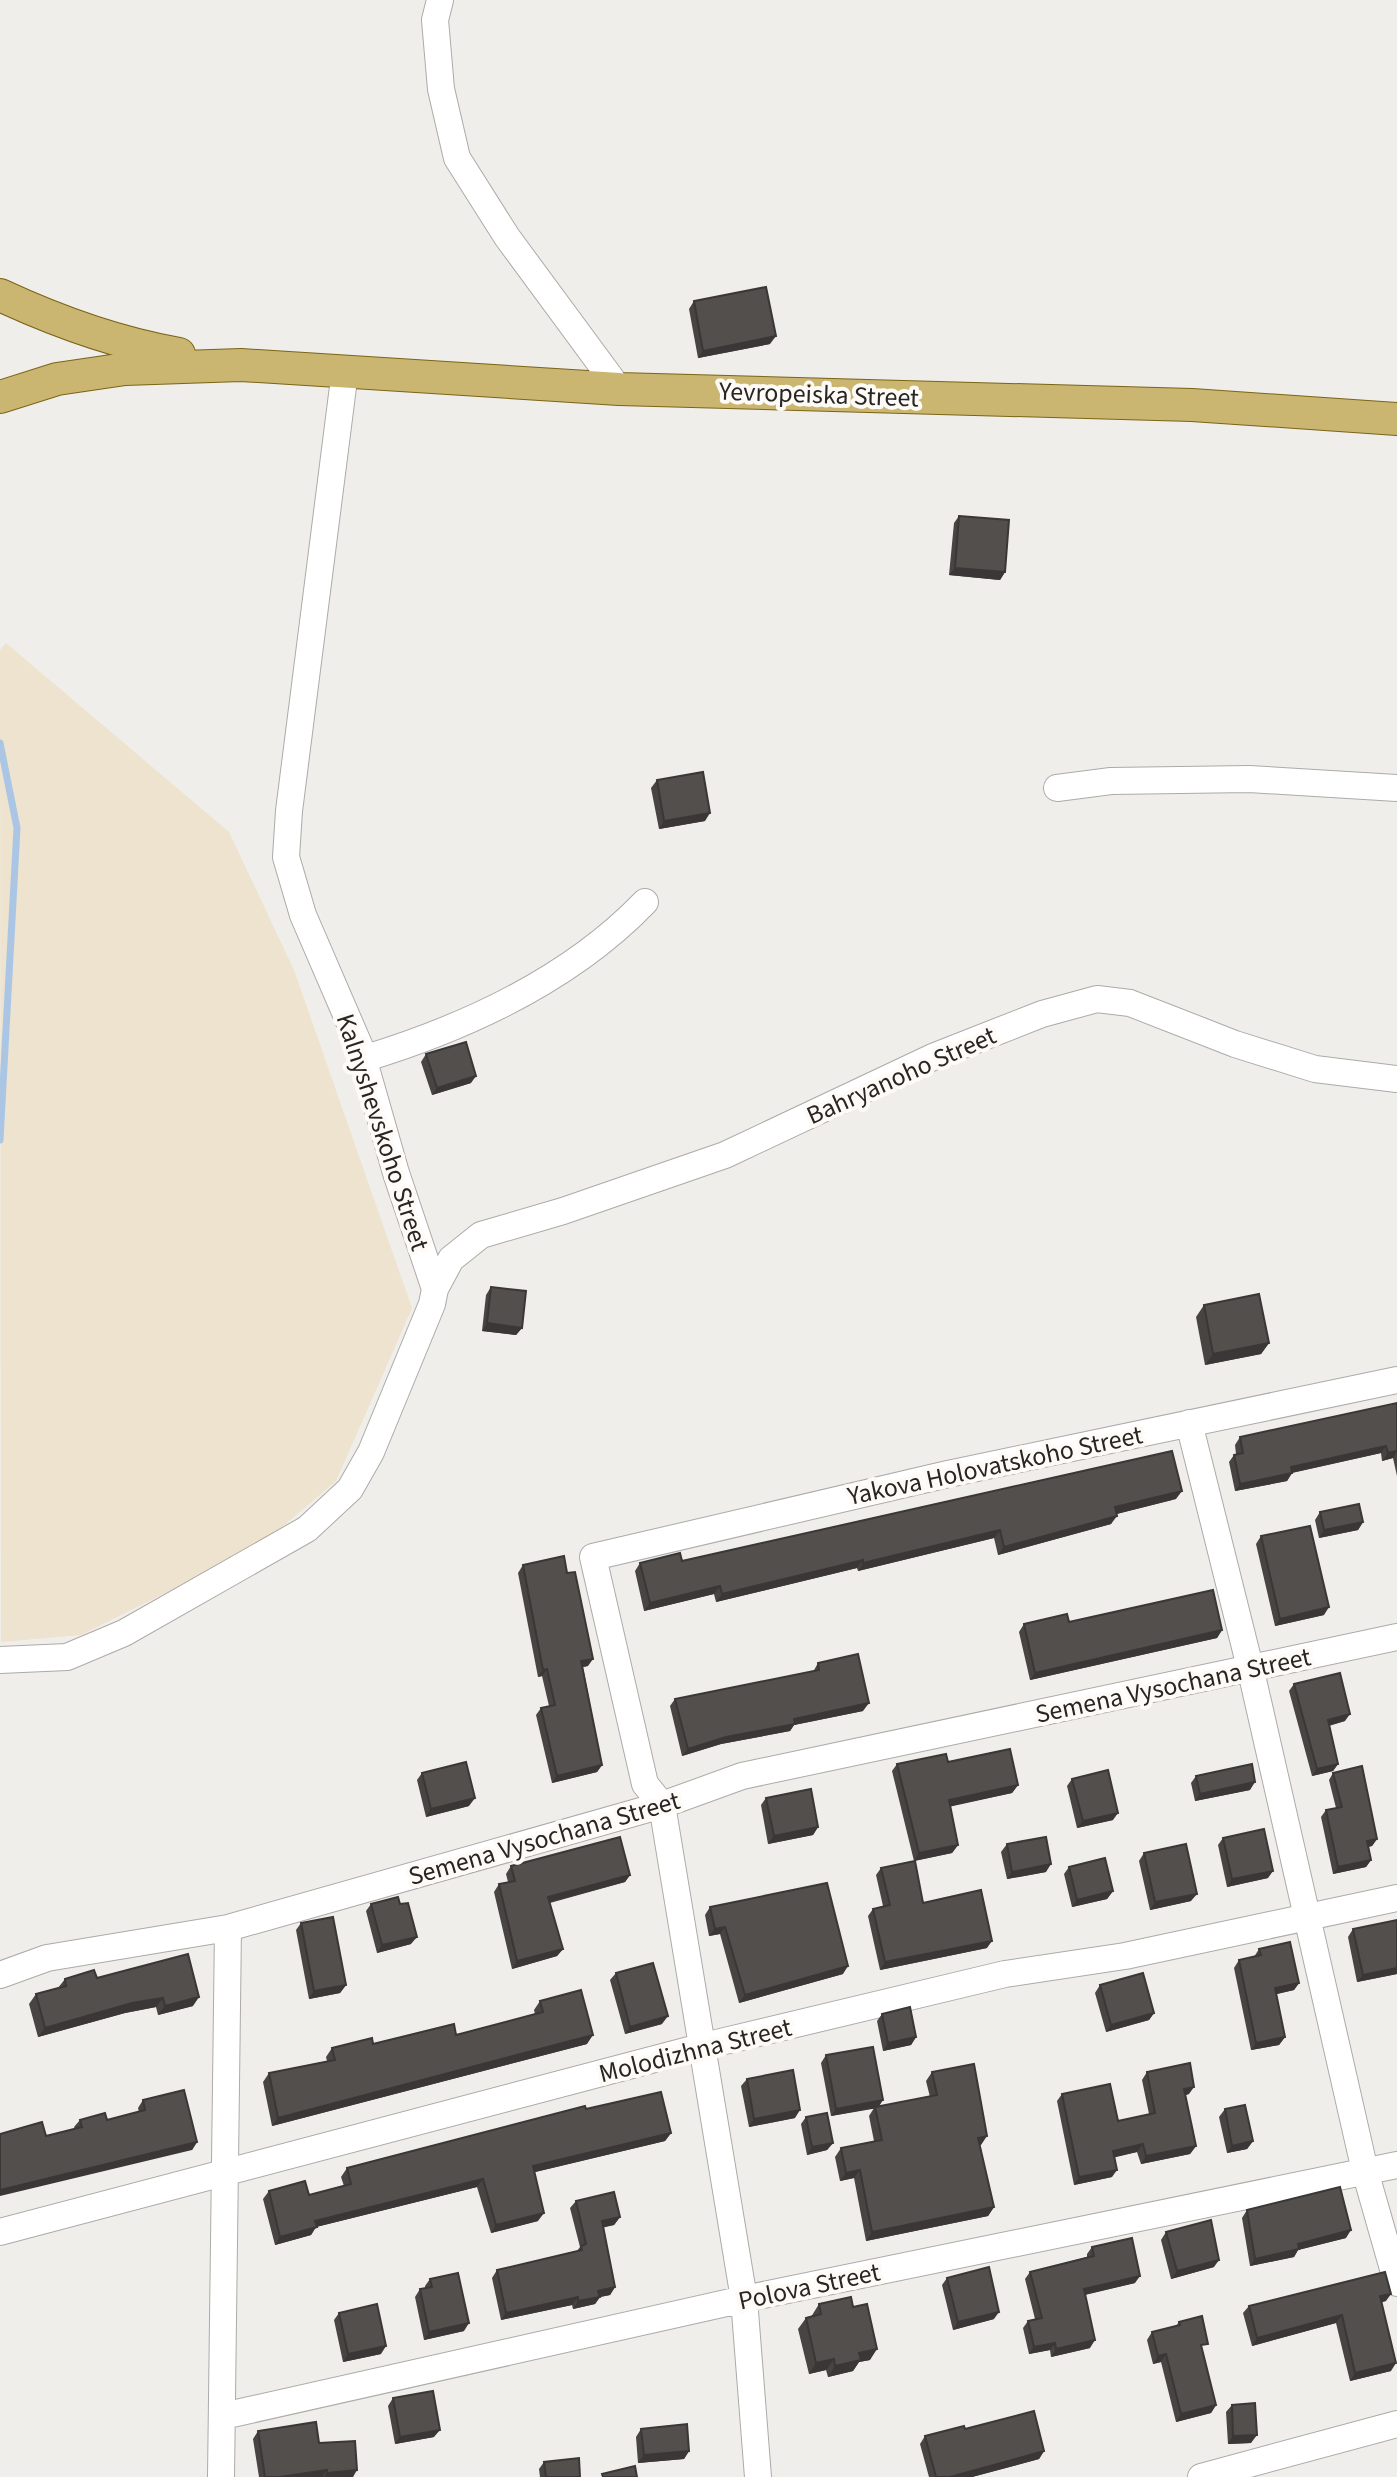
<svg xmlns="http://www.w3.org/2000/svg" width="1397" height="2477" viewBox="0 0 1397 2477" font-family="'Source Sans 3',sans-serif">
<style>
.commercial{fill:#ede3ce}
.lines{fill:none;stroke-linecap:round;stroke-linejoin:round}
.stream{stroke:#abc6e4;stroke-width:7}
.minor-casing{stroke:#adaaa7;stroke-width:28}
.major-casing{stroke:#7a6417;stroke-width:34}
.minor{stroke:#fff;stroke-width:26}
.major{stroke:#cab670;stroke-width:32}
.wall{fill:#474442}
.shaded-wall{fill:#3a3736}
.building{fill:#534f4d;stroke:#3a3736;stroke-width:2}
.labels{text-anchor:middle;stroke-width:8;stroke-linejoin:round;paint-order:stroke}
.street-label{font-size:26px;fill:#272625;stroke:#fefbf7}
</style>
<rect width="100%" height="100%" fill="#f0eeea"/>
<path class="commercial" d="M6,643L229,832L294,970L412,1308L336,1481L261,1545L81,1635L1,1642L0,650Z"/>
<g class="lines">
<path class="stream" d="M0,743L17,828L0,1140"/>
<defs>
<path id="minor" d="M440,0L435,20L441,89L457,158L507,237L619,389
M1057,788L1111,781L1249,779L1397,788
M363,1059C465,1028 570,980 645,902
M435,1289L451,1259L481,1235L563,1211L725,1155L935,1056L1042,1014L1097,999L1130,1003L1235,1044L1315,1069L1397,1079
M1189,1423L1251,1671L1365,2171L1397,2283
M0,1660L67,1657L124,1633L307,1529L350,1489L371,1452L432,1304L435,1289L396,1173L360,1047L303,915L286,857L289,811L345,371
M0,1975L47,1958L228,1928
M0,2232L704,2046L1005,1974L1125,1956L1397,1898
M223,2416L744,2299L1397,2165
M221,2477L228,1928L662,1805L742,1776L1397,1637
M758,2477L744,2299L662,1805L645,1784L593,1557L948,1474L1397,1380
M1201,2477L1397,2424"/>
<path id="major" d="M0,295C58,322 116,343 179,354
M0,397L57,379L125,369L241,365L619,389L1192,405L1397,419"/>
</defs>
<use href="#minor" class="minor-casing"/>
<use href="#major" class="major-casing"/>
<use href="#minor" class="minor"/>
<use href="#major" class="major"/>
</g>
<path class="wall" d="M694,301L770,344L698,358L689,309Z
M959,516L1005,572L1000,580L949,575L954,523Z
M657,780L705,821L659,829L651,788Z
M426,1054L471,1083L432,1095L421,1062Z
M491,1287L522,1328L516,1335L482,1331L486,1295Z
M1204,1305L1269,1343L1261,1354L1205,1365L1196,1317Z
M1397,1403V1476L1393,1458L1382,1461L1381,1453L1292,1473L1287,1481L1235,1491L1229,1462L1234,1455L1236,1454L1235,1445L1240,1437Z
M1176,1499L1116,1514L1111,1524L998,1555L994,1538L858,1571L857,1568L716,1602L714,1594L644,1611L635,1571L640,1563L682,1561Z
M1320,1512L1363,1522L1358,1530L1319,1538L1315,1520Z
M1261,1536L1324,1615L1275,1626L1256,1544Z
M523,1565L588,1666L583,1667L602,1765L597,1772L552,1783L536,1715L541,1708L549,1706L542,1676L538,1677L518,1573Z
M1069,1622L1222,1630L1217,1638L1030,1680L1019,1632L1024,1624Z
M818,1663L863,1711L794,1725L790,1731L721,1744L682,1756L670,1706L675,1699L813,1672Z
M1294,1684L1345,1721L1329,1726L1338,1764L1333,1771L1312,1776L1289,1691Z
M948,1762L1018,1785L1012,1793L950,1806L958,1845L952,1853L914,1861L892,1771L897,1764Z
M422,1773L469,1806L426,1817L417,1780Z
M1333,1773L1377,1839L1372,1846L1368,1847L1371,1860L1366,1867L1333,1874L1321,1817L1326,1810L1336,1808L1329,1780Z
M1196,1776L1250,1790L1195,1801L1191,1783Z
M1072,1779L1113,1820L1077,1828L1067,1786Z
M766,1798L818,1827L813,1835L768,1844L761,1805Z
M1223,1838L1268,1878L1227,1887L1218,1845Z
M1007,1844L1046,1872L1007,1879L1001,1852Z
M1144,1853L1191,1901L1150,1910L1139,1861Z
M511,1866L630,1875L625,1882L550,1903L563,1949L557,1956L512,1969L494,1892L499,1884L508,1882L506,1874Z
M1069,1867L1113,1891L1107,1899L1072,1907L1064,1874Z
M881,1868L923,1903L987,1948L880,1970L868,1916L873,1909L883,1906L876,1875Z
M371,1904L411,1944L377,1953L366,1911Z
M710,1907L843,1974L739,2003L720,1934L709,1936L705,1915Z
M301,1923L346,1985L340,1993L309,1999L296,1930Z
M1353,1929L1397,1974L1357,1982L1348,1937Z
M1259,1949L1299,1983L1294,1990L1276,1994L1285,2037L1279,2045L1251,2050L1234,1968L1239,1960L1254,1957Z
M616,1973L662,2024L625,2034L610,1980Z
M97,1978L193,2006L158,2015L156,2007L125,2013L38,2037L29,2004L36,1994L58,1988L65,1979Z
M1100,1985L1154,2013L1149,2020L1106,2032L1095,1993Z
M540,2001L587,2044L272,2126L263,2082L269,2073L327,2061L326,2057L332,2048L456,2035L535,2014L534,2010Z
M882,2014L916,2037L911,2045L883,2051L877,2021Z
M826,2055L878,2107L930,2097L926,2081L932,2072L981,2145H980L994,2207L988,2216L866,2241L854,2178L840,2181L835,2157L841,2148L874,2141L869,2116L874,2108L831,2116L821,2063Z
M1147,2072L1189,2094L1185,2095L1196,2146L1190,2154L1141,2164L1137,2152L1114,2157L1112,2177L1074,2185L1057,2101L1062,2094L1118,2121L1149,2114L1142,2080Z
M747,2079L795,2118L749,2127L741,2086Z
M143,2100L197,2142L192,2150L46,2136L75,2129L74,2127L80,2120H107L139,2112L138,2108Z
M586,2109L671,2133L665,2141L535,2172L538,2221L491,2233L477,2187L316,2227L311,2235L275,2245L263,2199L269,2191L309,2195L344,2186L341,2177L347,2168Z
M1225,2109L1253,2141L1247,2149L1227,2153L1219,2117Z
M806,2117L833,2143L827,2150L807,2155L801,2124Z
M576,2201L620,2217L614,2225L603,2227L615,2287L610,2295L600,2297L595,2304L573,2309L572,2305L501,2320L492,2278L497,2270L577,2251L580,2247L570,2208Z
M1247,2210L1346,2238L1298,2250L1294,2257L1250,2266L1242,2218Z
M1166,2232L1214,2267L1171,2279L1161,2240Z
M1092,2247L1135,2283L1085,2295L1090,2348L1051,2357L1050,2350L1029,2354L1023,2328L1028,2321L1035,2319L1025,2279L1030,2272L1087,2257V2254Z
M947,2278L994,2319L953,2330L942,2285Z
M430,2279L464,2331L424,2340L415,2297L420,2289L425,2288V2286Z
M1386,2301L1382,2302L1391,2371L1350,2381L1336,2323L1252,2346L1243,2313L1249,2306Z
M819,2304L870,2360L859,2362L853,2371L828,2377L826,2370L809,2374L798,2329L806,2318L811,2317Z
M339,2313L381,2354L343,2362L334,2320Z
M1179,2322L1203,2351L1216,2405L1211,2413L1176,2422L1161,2362L1153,2364L1147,2340L1152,2332L1176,2326Z
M393,2398L434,2437L395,2444L388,2406Z
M1232,2405L1251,2443L1228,2444L1226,2412Z
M641,2429L689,2451L684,2459L638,2463L636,2437Z
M965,2429L1044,2451L1039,2459L972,2477H929L920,2444L925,2436Z
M258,2431L319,2443L353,2477H259L253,2439Z
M544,2462L580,2477H540L539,2469Z"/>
<path class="shaded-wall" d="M776,336L770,344L698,358L703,351Z
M955,568L1005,572L1000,580L949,575Z
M710,813L705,821L659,829L664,821Z
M476,1076L471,1083L432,1095L437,1088Z
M487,1323L522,1328L516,1335L482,1331Z
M1269,1343L1261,1354L1205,1365L1213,1354Z
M1386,1446L1381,1453L1286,1474L1291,1467Z
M1397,1451L1393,1458L1382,1461L1388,1453Z
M1292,1473L1287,1481L1235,1491L1240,1484Z
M1182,1491L1176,1499L1109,1516L1115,1507Z
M1117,1516L1111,1524L998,1555L1004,1547Z
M1363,1522L1358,1530L1319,1538L1324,1530Z
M1000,1530L994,1538L858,1571L863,1563Z
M863,1560L857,1568L716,1602L722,1594Z
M720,1586L714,1594L644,1611L650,1603Z
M1329,1607L1324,1615L1275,1626L1280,1619Z
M1222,1630L1217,1638L1030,1680L1035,1673Z
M593,1659L588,1666L576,1668L581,1661Z
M547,1669L542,1676L538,1677L543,1670Z
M869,1703L863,1711L794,1725L790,1731L721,1744L682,1756L688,1749L726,1737L794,1719Z
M1350,1714L1345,1721L1323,1727L1328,1720Z
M1338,1764L1333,1771L1312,1776L1317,1769Z
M602,1765L597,1772L552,1783L557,1776Z
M1255,1782L1250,1790L1195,1801L1200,1794Z
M1018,1785L1012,1793L944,1808L949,1800Z
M475,1798L469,1806L426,1817L431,1809Z
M1118,1813L1113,1820L1077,1828L1083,1821Z
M818,1827L813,1835L768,1844L774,1836Z
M1377,1839L1372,1846L1362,1848L1367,1841Z
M958,1845L952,1853L914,1861L919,1853Z
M1371,1860L1366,1867L1333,1874L1338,1867Z
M1051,1864L1046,1872L1007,1879L1012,1872Z
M1273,1871L1268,1878L1227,1887L1232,1879Z
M630,1875L625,1882L543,1904L548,1897Z
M1113,1891L1107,1899L1072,1907L1077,1900Z
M1197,1894L1191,1901L1150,1910L1155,1902Z
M725,1927L720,1934L709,1936L715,1929Z
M417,1937L411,1944L377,1953L382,1945Z
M992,1941L987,1948L880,1970L885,1962Z
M563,1949L557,1956L512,1969L517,1961Z
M848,1966L843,1974L739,2003L745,1995Z
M1397,1968V1974L1357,1982L1363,1975Z
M1299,1983L1294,1990L1269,1996L1275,1988Z
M346,1985L340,1993L309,1999L314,1991Z
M199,1997L193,2006L158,2015L165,2006Z
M163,1998L156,2007L125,2013L38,2037L45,2028L132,2003Z
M1154,2013L1149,2020L1106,2032L1111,2025Z
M668,2016L662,2024L625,2034L630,2027Z
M593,2035L587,2044L272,2126L278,2118Z
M916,2037L911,2045L883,2051L888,2043Z
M1285,2037L1279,2045L1251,2050L1256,2043Z
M1194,2087L1189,2094L1178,2097L1184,2089Z
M883,2100L878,2108L831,2116L836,2109Z
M800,2110L795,2118L749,2127L754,2119Z
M671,2133L665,2141L527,2174L533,2166Z
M987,2136L981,2145L972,2146L978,2138Z
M1253,2141L1247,2149L1227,2153L1232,2146Z
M197,2142L192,2150L0,2196V2190Z
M833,2143L827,2150L807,2155L812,2147Z
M1143,2144L1137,2152L1108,2159L1113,2151Z
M1196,2146L1190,2154L1141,2164L1146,2156Z
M860,2170L854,2178L840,2181L846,2173Z
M1117,2170L1112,2177L1074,2185L1079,2177Z
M483,2179L477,2187L316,2227L311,2235L275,2245L280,2237L315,2221Z
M994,2207L988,2216L866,2241L872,2232Z
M544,2213L538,2221L491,2233L496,2225Z
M620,2217L614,2225L597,2229L602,2221Z
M1351,2230L1346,2238L1298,2250L1294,2257L1250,2266L1255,2259L1298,2244Z
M1219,2260L1214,2267L1171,2279L1177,2271Z
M1140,2276L1135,2283L1079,2296L1084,2289Z
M615,2287L610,2295L600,2297L595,2304L573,2309L578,2301L598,2291Z
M1391,2294L1386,2301L1375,2304L1380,2296Z
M578,2297L572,2305L501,2320L506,2313Z
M999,2312L994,2319L953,2330L958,2322Z
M1342,2315L1336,2323L1252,2346L1257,2338Z
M469,2323L464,2331L424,2340L429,2332Z
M1095,2340L1090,2348L1051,2357L1056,2349Z
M1055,2343L1050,2350L1029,2354L1034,2347Z
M386,2346L381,2354L343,2362L348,2354Z
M877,2349L870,2360L859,2362L853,2371L828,2377L835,2366L859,2353Z
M1166,2354L1161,2362L1153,2364L1158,2356Z
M834,2359L826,2370L809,2374L816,2363Z
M1396,2363L1391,2371L1350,2381L1355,2373Z
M1216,2405L1211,2413L1176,2422L1181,2414Z
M440,2430L434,2437L395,2444L400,2437Z
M1257,2435L1251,2443L1228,2444L1233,2436Z
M689,2451L684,2459L638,2463L644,2455Z
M1044,2451L1039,2459L972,2477H950Z
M327,2470L322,2477H280Z
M357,2470L353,2477H324L327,2473Z"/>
<path class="building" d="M766,287L776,336L703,351L694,301Z
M959,516L1009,520L1005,572L955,568Z
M703,772L710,813L664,821L657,780Z
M466,1042L476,1076L437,1088L426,1054Z
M491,1287L526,1291L522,1328L487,1323Z
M1259,1294L1269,1343L1213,1354L1204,1305Z
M1397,1403V1451L1388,1453L1386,1446L1291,1467L1292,1473L1240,1484L1234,1455L1243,1453L1240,1437Z
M1172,1451L1182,1491L1115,1507L1117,1516L1004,1547L1000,1530L863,1563V1560L722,1594L720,1586L650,1603L640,1563L680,1553L682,1561Z
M1359,1504L1363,1522L1324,1530L1320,1512Z
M1310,1526L1329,1607L1280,1619L1261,1536Z
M564,1556L567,1573L575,1572L593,1659L581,1661L602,1765L557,1776L541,1708L555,1705L547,1669L543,1670L523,1565Z
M1213,1590L1222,1630L1035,1673L1024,1624L1067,1614L1069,1622Z
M858,1654L869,1703L794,1719L795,1724L726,1737L688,1749L675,1699L819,1670L818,1663Z
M1340,1673L1350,1714L1328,1720L1338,1764L1317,1769L1294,1684Z
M1010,1749L1018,1785L949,1800L958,1845L919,1853L897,1764L946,1754L948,1762Z
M466,1762L475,1798L431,1809L422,1773Z
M1252,1764L1255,1782L1200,1794L1196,1776Z
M1362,1766L1377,1839L1367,1841L1371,1860L1338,1867L1326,1810L1342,1807L1333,1773Z
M1108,1770L1118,1813L1083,1821L1072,1779Z
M811,1789L818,1827L774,1836L766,1798Z
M1264,1829L1273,1871L1232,1879L1223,1838Z
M620,1837L630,1875L548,1897L563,1949L517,1961L499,1884L515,1881L511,1866Z
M1046,1837L1051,1864L1012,1872L1007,1844Z
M1186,1844L1197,1894L1155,1902L1144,1853Z
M1105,1858L1113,1891L1077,1900L1069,1867Z
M915,1861L923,1903L981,1890L992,1941L885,1962L873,1909L890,1905L881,1868Z
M827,1883L848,1966L745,1995L725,1927L715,1929L710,1907Z
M398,1897L400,1904L408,1903L417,1937L382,1945L371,1904Z
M333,1917L346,1985L314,1991L301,1923Z
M1397,1920V1968L1363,1975L1353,1929Z
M1290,1942L1299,1983L1275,1988L1285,2037L1256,2043L1239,1960L1261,1955L1259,1949Z
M188,1954L199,1997L165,2006L163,1998L132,2003L45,2028L36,1994L66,1986L65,1979L94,1970L97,1978Z
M653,1963L668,2016L630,2027L616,1973Z
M1143,1973L1154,2013L1111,2025L1100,1985Z
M581,1990L593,2035L278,2118L269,2073L335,2060L332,2048L372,2038L373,2044L454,2024L456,2035L543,2012L540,2001Z
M910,2007L916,2037L888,2043L882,2014Z
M873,2047L883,2100L836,2109L826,2055Z
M1190,2063L1194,2087L1184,2089L1196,2146L1146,2156L1143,2144L1113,2151L1117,2170L1079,2177L1062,2094L1110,2084L1118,2121L1155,2113L1147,2072Z
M974,2064L987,2136L978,2138L994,2207L872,2232L860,2170L846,2173L841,2148L882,2140L875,2107L937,2095L932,2072Z
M793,2070L800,2110L754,2119L747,2079Z
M184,2090L197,2142L0,2190V2134L42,2122L46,2136L82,2127L80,2120L105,2113L107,2120L145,2110L143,2100Z
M661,2092L671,2133L533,2166L544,2213L496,2225L483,2179L315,2221L317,2227L280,2237L269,2191L305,2181L309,2195L351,2184L347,2168L585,2106L586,2109Z
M1245,2105L1253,2141L1232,2146L1225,2109Z
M827,2113L833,2143L812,2147L806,2117Z
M1340,2187L1351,2230L1298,2244L1299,2249L1255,2259L1247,2210Z
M614,2192L620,2217L602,2221L615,2287L598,2291L600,2297L578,2301V2297L506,2313L497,2270L582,2250L581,2246L586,2244L576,2201Z
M1211,2220L1219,2260L1177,2271L1166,2232Z
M1132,2238L1140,2276L1084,2289L1095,2340L1056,2349L1055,2343L1034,2347L1028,2321L1042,2318L1030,2272L1094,2256L1092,2247Z
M989,2267L999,2312L958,2322L947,2278Z
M1385,2272L1391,2294L1380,2296L1396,2363L1355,2373L1342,2315L1257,2338L1249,2306Z
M458,2273L469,2323L429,2332L420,2289L432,2287L430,2279Z
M851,2297L853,2307L867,2304L877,2349L859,2353L861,2360L835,2366L834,2359L816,2363L806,2318L821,2314L819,2304Z
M377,2304L386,2346L348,2354L339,2313Z
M1202,2316L1208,2344L1201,2345L1216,2405L1181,2414L1166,2354L1158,2356L1152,2332L1180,2325L1179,2322Z
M433,2391L440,2430L400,2437L393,2398Z
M1255,2403L1257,2435L1233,2436L1232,2405Z
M1034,2411L1044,2451L950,2477H936L925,2436L964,2426L965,2429Z
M316,2422L319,2443L355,2441L357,2470L327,2473V2470L280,2477H265L258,2431Z
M687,2424L689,2451L644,2455L641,2429Z
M579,2458L580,2477H546L544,2462Z
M635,2466L637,2477H603L602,2474Z"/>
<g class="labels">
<g class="street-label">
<text transform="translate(819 394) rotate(2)" y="9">Yevropeiska Street</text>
<text transform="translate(901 1075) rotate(-24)" y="9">Bahryanoho Street</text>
<text transform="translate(383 1132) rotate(72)" y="9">Kalnyshevskoho Street</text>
<text transform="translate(995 1465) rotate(-12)" y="9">Yakova Holovatskoho Street</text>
<text transform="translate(1173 1685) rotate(-12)" y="9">Semena Vysochana Street</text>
<text transform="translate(544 1838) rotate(-16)" y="9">Semena Vysochana Street</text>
<text transform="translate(695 2050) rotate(-14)" y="9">Molodizhna Street</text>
<text transform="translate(809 2286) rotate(-12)" y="9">Polova Street</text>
</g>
</g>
</svg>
